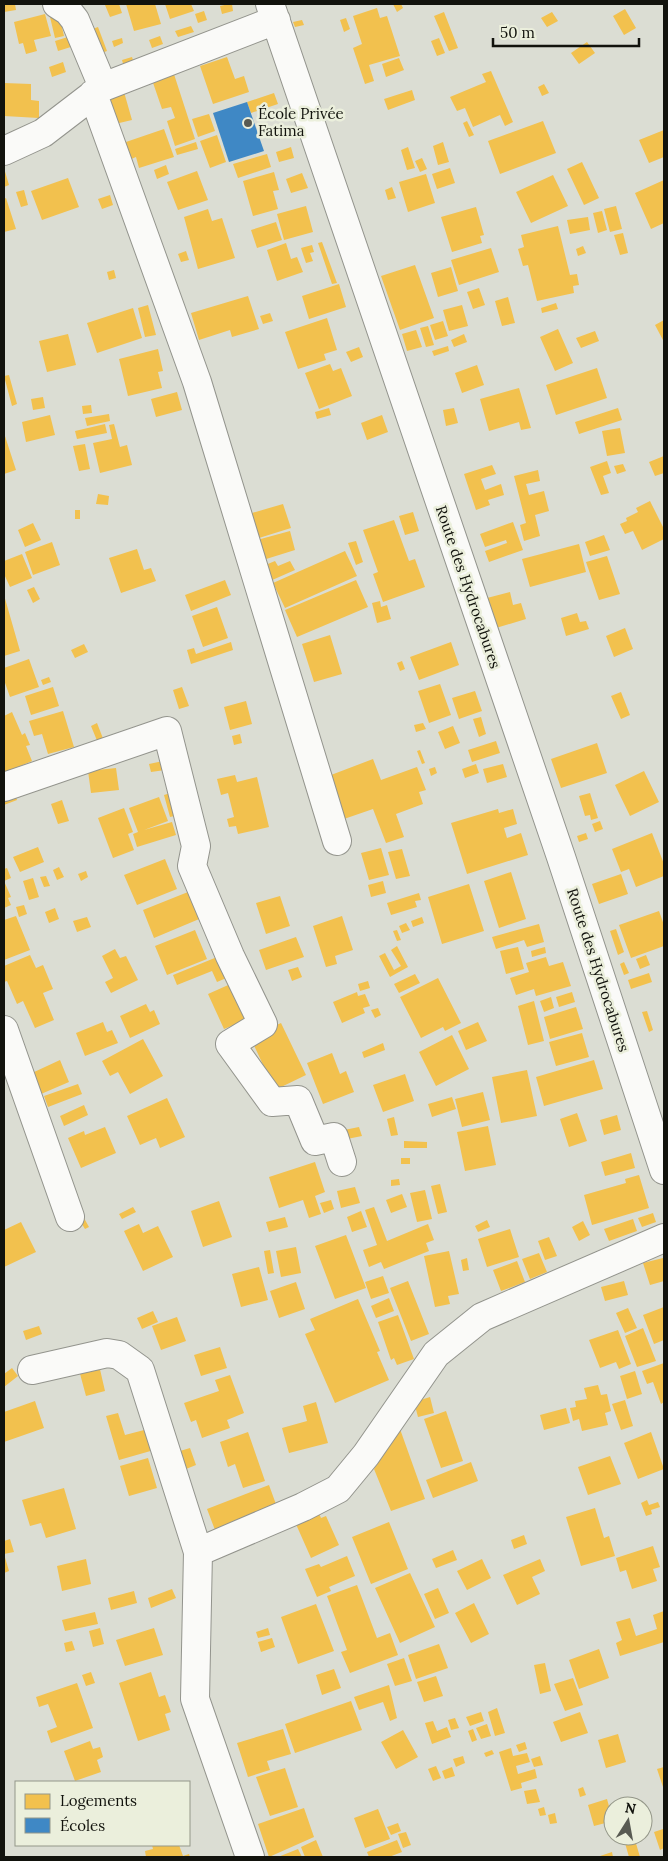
<svg xmlns="http://www.w3.org/2000/svg" width="668" height="1861" viewBox="0 0 668 1861" font-family="Lora,serif">
<style>
.homes{fill:#f2c14e}
.schools{fill:#3f88c5}
.lines{fill:none;stroke-linecap:round;stroke-linejoin:round}
.minor-casing{stroke:#93948d;stroke-width:30}
.minor{stroke:#fafaf8;stroke-width:28}
.poi-dot{fill:#585a52;stroke:#ebefdc;stroke-width:2}
.labels{text-anchor:middle;stroke-width:5;stroke-linejoin:round;paint-order:stroke}
.poi-label{font-size:15px;fill:#12130d;stroke:#ebefdc;text-anchor:start}
.street-label{font-size:15px;fill:#12130d;stroke:#ebefdc}
</style>
<rect width="100%" height="100%" fill="#dbddd3"/>
<path class="homes" d="M4,4H15L16,10L4,12Z
M109,4H119L122,13L110,17L105,5Z
M126,4H155L161,24L134,31Z
M165,4H191L194,11L170,19Z
M229,4H232L233,11L222,14L220,6Z
M393,4H401L403,8L397,12Z
M377,8L380,18L387,16L400,56L369,65L374,81L365,84L353,48L362,44L353,16Z
M625,9L636,28L624,35L613,16Z
M204,11L207,20L198,23L195,14Z
M444,12L458,48L449,51L434,16Z
M552,12L558,21L547,27L541,18Z
M45,14L51,36L34,40L37,51L26,54L23,43L19,44L14,22Z
M59,14L64,36L55,38L50,17Z
M346,18L350,29L344,32L340,20Z
M302,20L304,25L295,27L293,22Z
M191,26L194,32L178,37L175,31Z
M98,27L107,51L96,55L87,31Z
M71,36L74,46L58,51L55,41Z
M160,36L163,44L152,48L149,40Z
M122,38L123,43L114,47L112,41Z
M439,38L445,53L437,56L431,41Z
M587,42L595,53L579,64L571,53Z
M132,57L134,63L124,67L122,60Z
M227,57L235,79L244,76L249,92L213,104L200,66Z
M399,58L404,70L386,77L382,64Z
M63,62L66,72L52,77L49,67Z
M172,68L195,139L175,146L167,121L175,118L171,107L162,109L150,74Z
M491,71L513,122L505,126L500,115L473,127L465,108L457,111L450,97L486,82L482,74Z
M4,83L31,84V100L39,101V118L4,116Z
M544,84L549,93L542,96L538,87Z
M412,90L415,100L388,110L384,99Z
M124,92L132,120L115,124L108,96Z
M274,93L278,104L251,113L247,102Z
M209,114L215,131L198,137L192,119Z
M467,121L474,135L469,137L463,123Z
M543,121L556,153L500,174L488,141Z
M164,129L174,157L139,168L136,157L129,160L123,143Z
M664,130V157L649,163L639,140Z
M217,135L226,162L210,168L200,141Z
M196,142L198,149L177,155L175,149Z
M443,142L449,162L438,165L433,146Z
M291,147L294,158L279,162L276,152Z
M408,147L415,168L407,170L401,150Z
M267,154L271,167L238,178L233,164Z
M422,158L427,169L420,172L415,161Z
M582,162L599,198L584,205L567,169Z
M166,165L169,174L157,179L154,170Z
M4,168L9,185L4,187Z
M450,168L455,183L437,189L432,174Z
M197,171L208,200L178,210L167,182Z
M274,172L279,190L273,191L278,209L253,216L243,181Z
M302,173L308,188L291,193L286,179Z
M426,174L435,203L408,212L399,182Z
M553,175L568,206L531,223L516,192Z
M68,178L79,207L42,220L31,191Z
M664,180V223L651,229L635,193Z
M392,187L396,198L388,200L385,190Z
M24,190L28,205L21,207L16,192Z
M110,195L113,205L102,209L98,199Z
M6,198L16,229L4,232V199Z
M306,206L313,232L284,240L277,214Z
M616,206L622,229L610,232L604,209Z
M476,207L484,235L480,236L482,243L452,252L441,217Z
M208,209L212,221L222,218L235,258L198,269L184,217Z
M602,211L607,230L598,233L593,213Z
M588,217L590,230L570,234L567,220Z
M276,222L282,240L257,248L251,230Z
M558,226L570,275L577,274L579,285L573,286L574,293L537,301L528,265L523,266L518,249L524,247L521,235Z
M623,233L628,253L620,255L614,235Z
M322,242L337,283L332,284L318,243Z
M286,243L291,259L297,257L303,272L277,281L267,250Z
M312,245L314,252L310,253L313,261L306,263L301,248Z
M583,246L586,253L578,256L576,249Z
M491,248L499,272L459,285L451,260Z
M186,251L189,260L181,262L178,254Z
M415,265L434,318L400,330L381,276Z
M451,267L458,291L438,297L431,273Z
M114,270L116,278L109,280L107,272Z
M339,284L346,307L309,319L302,296Z
M479,288L485,305L473,309L467,292Z
M248,296L259,329L232,337L230,330L199,340L191,313Z
M508,297L515,323L502,326L495,301Z
M556,303L558,309L542,313L541,308Z
M148,305L156,335L145,337L138,308Z
M462,305L468,326L449,331L443,310Z
M133,308L142,338L97,353L87,323Z
M270,313L273,321L263,324L260,316Z
M327,318L337,350L324,354L326,360L298,369L285,332Z
M664,320V342L655,325Z
M443,321L448,336L435,340L430,325Z
M428,326L434,345L426,347L420,328Z
M558,329L573,363L555,371L540,337Z
M416,330L422,347L407,351L402,334Z
M595,331L599,341L581,348L576,338Z
M68,334L76,365L47,372L39,341Z
M464,334L467,342L454,347L451,340Z
M448,346L449,351L434,356L432,351Z
M359,347L363,357L351,362L346,352Z
M158,349L163,371L158,372L162,388L128,396L119,359Z
M330,364L333,371L341,368L352,396L319,409L305,373Z
M477,365L484,385L462,393L455,373Z
M597,368L607,398L556,415L546,385Z
M9,375L17,404L12,406L4,376Z
M519,388L531,428L521,430L519,422L489,431L480,399Z
M177,392L182,410L156,417L151,399Z
M43,397L45,408L33,410L31,399Z
M91,405L92,413L83,414L82,406Z
M329,408L331,415L317,419L315,412Z
M454,408L458,423L446,426L443,410Z
M618,408L622,420L579,434L575,422Z
M109,414L110,421L87,426L85,418Z
M50,415L55,435L26,442L22,422Z
M382,415L388,432L367,440L361,423Z
M105,424L107,433L77,439L75,431Z
M114,424L120,447L127,445L132,465L100,473L93,443L112,439L109,425Z
M620,428L625,453L607,456L602,431Z
M4,433L16,470L4,474Z
M85,444L90,469L79,471L73,446Z
M664,456V473L655,476L649,462Z
M607,461L611,473L603,476L609,493L601,495L590,467Z
M623,464L626,471L617,474L614,466Z
M492,465L496,474L481,479L485,490L501,484L504,495L488,500L490,505L476,510L464,474Z
M538,470L540,481L526,484L529,495L544,491L549,511L535,515L540,536L524,541L520,525L526,523L514,476Z
M98,494L109,496L108,505L96,504Z
M650,501L664,529V539L642,550L633,531L625,534L620,524L627,521L626,518L638,512L636,508Z
M283,504L291,528L259,538L252,513Z
M75,510H80V519H75Z
M413,512L419,531L405,535L399,516Z
M394,520L409,561L415,559L425,587L383,602L373,574L378,572L363,530Z
M513,522L523,550L489,562L485,551L507,543L506,540L485,547L480,534Z
M33,523L41,540L25,547L18,530Z
M290,531L295,550L263,560L257,540Z
M604,535L610,550L590,556L585,542Z
M356,541L363,562L356,565L348,543Z
M52,542L60,565L33,575L25,552Z
M579,544L586,572L530,587L522,559Z
M137,549L144,570L151,568L156,581L121,593L109,558Z
M345,551L357,576L285,608L273,583Z
M22,554L32,578L10,587L4,574V561Z
M607,556L620,594L599,600L586,562Z
M275,561L278,566L290,561L295,570L270,581L263,566Z
M225,580L231,595L191,611L185,595Z
M356,580L368,607L297,637L285,610Z
M34,587L40,599L33,603L27,590Z
M510,592L513,605L521,603L526,619L496,628L487,598Z
M4,595L20,651L4,656Z
M380,601L381,607L387,605L391,619L377,623L372,603Z
M217,607L228,638L203,647L192,616Z
M577,613L580,622L586,621L589,629L566,636L561,618Z
M625,628L633,649L614,657L606,636Z
M330,635L342,674L314,682L302,644Z
M231,642L233,650L191,664L187,650L194,648L196,654Z
M451,642L459,665L419,680L410,657Z
M84,644L88,652L75,658L71,650Z
M29,659L39,687L10,697L4,680V668Z
M402,661L405,669L400,671L397,663Z
M49,677L51,682L43,685L41,680Z
M440,684L451,715L429,723L418,691Z
M53,687L59,706L31,715L25,696Z
M182,687L189,706L179,709L173,690Z
M475,691L482,711L459,719L452,698Z
M621,692L630,715L621,719L611,696Z
M246,701L252,724L230,730L224,707Z
M63,711L74,747L48,754L42,734L34,736L29,721Z
M12,712L22,735L25,733L30,745L26,746L32,761L4,773V716Z
M481,717L486,734L479,737L473,719Z
M97,723L104,741L98,743L91,726Z
M423,723L426,729L416,732L414,725Z
M453,726L460,743L445,749L438,732Z
M240,734L242,743L234,745L232,736Z
M496,741L500,753L472,762L468,750Z
M597,743L607,773L561,788L551,759Z
M420,750L425,763L422,764L417,751Z
M373,759L381,780L417,767L426,790L419,792L423,804L396,814L404,837L386,843L373,809L344,819L335,796L338,795L331,775Z
M163,761L165,770L151,772L149,764Z
M476,764L479,773L465,778L462,769Z
M503,764L507,777L487,783L483,769Z
M435,767L437,773L431,776L429,769Z
M116,768L119,790L91,793L88,771Z
M644,771L659,802L630,816L615,785Z
M235,775L237,782L257,777L269,827L238,834L236,826L229,827L227,819L234,817L228,793L221,795L217,779Z
M14,791L17,800L4,805V795Z
M177,791L183,814L170,817L164,795Z
M590,793L598,818L591,820L590,815L585,816L579,796Z
M159,797L168,821L144,830L172,822L176,835L137,847L133,834L138,832L129,808Z
M62,800L69,821L58,824L51,804Z
M124,808L133,832L128,834L134,850L113,858L98,818Z
M498,809L499,813L513,809L517,824L504,828L507,838L521,833L528,855L467,874L451,823Z
M600,821L603,829L595,832L592,824Z
M586,833L588,839L579,842L577,836Z
M652,833L664,864V876L636,887L629,869L621,872L612,849Z
M38,847L44,862L20,872L13,857Z
M381,848L389,875L369,880L361,853Z
M402,849L410,876L396,879L388,852Z
M165,859L177,889L137,905L124,875Z
M59,867L64,877L57,880L53,870Z
M7,868L11,878L4,881L11,897L8,898L11,905L4,908V869Z
M86,871L88,877L81,881L78,874Z
M511,872L526,919L499,928L484,881Z
M621,874L628,894L599,904L592,884Z
M46,876L50,886L44,887L40,877Z
M33,878L39,897L29,900L23,881Z
M383,881L386,893L371,897L368,885Z
M469,884L484,931L442,944L428,897Z
M193,890L204,917L154,938L143,910Z
M419,893L421,900L415,901L417,907L391,915L387,903Z
M280,896L290,926L266,934L256,903Z
M24,905L27,914L19,917L16,907Z
M55,908L59,919L49,923L45,912Z
M659,911L664,925V946L631,958L619,925Z
M16,916L30,950L4,960V920Z
M342,916L353,950L335,956L337,964L326,967L313,926Z
M87,917L91,927L77,932L73,921Z
M422,917L424,923L413,927L411,921Z
M406,923L410,930L402,933L399,926Z
M539,924L544,942L527,947L524,940L496,949L492,937Z
M616,929L624,952L618,955L610,931Z
M195,930L207,959L167,975L155,946Z
M397,930L401,940L397,941L393,931Z
M296,937L304,957L266,970L259,950Z
M397,946L408,967L390,977L379,956L385,953L394,970L401,966L391,950Z
M518,947L524,969L506,974L500,951Z
M545,947L546,953L532,957L531,951Z
M115,949L120,958L126,956L138,980L111,993L105,982L113,978L102,956Z
M30,955L36,968L43,965L53,989L43,993L54,1020L35,1028L23,1001L17,1004L7,981L4,982V966Z
M222,955L231,976L217,982L212,971L177,985L173,975Z
M646,955L650,965L640,969L636,959Z
M546,957L549,966L563,962L571,986L536,996L534,989L516,995L510,978L529,972L526,963Z
M624,962L629,973L624,975L620,964Z
M298,967L302,977L292,981L288,970Z
M649,973L652,982L631,989L628,980Z
M415,974L420,983L399,993L394,984Z
M438,978L461,1023L445,1031L443,1027L421,1038L400,997Z
M368,981L370,988L360,991L358,984Z
M235,982L251,1018L224,1029L208,994Z
M357,992L358,996L365,994L370,1006L363,1008L365,1013L342,1023L333,1002Z
M572,992L575,1002L559,1007L556,997Z
M551,997L554,1008L544,1012L540,1001Z
M534,1001L544,1041L528,1045L518,1006Z
M146,1004L150,1012L154,1010L160,1024L130,1038L120,1016Z
M576,1007L583,1029L550,1039L544,1017Z
M378,1008L381,1015L375,1018L371,1010Z
M647,1011L653,1030L649,1032L642,1012Z
M103,1022L107,1032L112,1030L118,1043L85,1056L76,1033Z
M478,1022L487,1041L466,1050L458,1031Z
M281,1023L306,1075L275,1090L250,1037Z
M582,1033L589,1057L556,1066L549,1042Z
M452,1035L469,1069L436,1086L419,1052Z
M143,1039L163,1076L130,1094L118,1072L110,1076L102,1061Z
M383,1043L385,1050L364,1058L362,1052Z
M332,1053L340,1074L346,1071L354,1092L323,1104L307,1063Z
M60,1060L69,1082L41,1094L32,1073Z
M594,1060L603,1089L544,1106L536,1077Z
M527,1070L537,1116L501,1123L492,1077Z
M405,1074L414,1101L383,1112L373,1085Z
M78,1084L82,1094L48,1107L44,1096Z
M483,1092L490,1120L462,1127L455,1099Z
M452,1097L456,1109L432,1117L428,1104Z
M167,1098L185,1137L160,1148L156,1138L140,1145L127,1116Z
M84,1105L88,1115L64,1126L60,1116Z
M577,1113L587,1141L569,1147L560,1119Z
M617,1115L621,1130L604,1135L600,1120Z
M394,1117L398,1135L391,1136L387,1119Z
M488,1126L496,1165L465,1171L457,1132Z
M105,1127L116,1153L81,1168L68,1138L84,1131L85,1135Z
M359,1127L362,1136L347,1139L344,1130Z
M404,1141L427,1142V1148H404Z
M631,1153L635,1168L605,1176L601,1162Z
M401,1158H410V1164H401Z
M315,1162L325,1192L315,1196L321,1214L309,1218L303,1200L279,1208L269,1177Z
M639,1175L649,1208L592,1225L584,1195L626,1183L625,1179Z
M399,1179L400,1185L391,1186V1180Z
M440,1184L447,1212L438,1214L431,1186Z
M355,1187L360,1203L341,1208L337,1191Z
M425,1190L432,1219L417,1222L410,1193Z
M402,1194L407,1207L391,1213L386,1200Z
M331,1200L334,1209L324,1213L320,1203Z
M219,1201L232,1237L203,1247L191,1211Z
M133,1207L136,1212L122,1219L119,1214Z
M374,1207L387,1241L428,1224L434,1240L426,1243L429,1251L384,1269L381,1262L369,1267L363,1250L377,1245L365,1210Z
M361,1211L367,1227L352,1232L347,1217Z
M653,1213L656,1222L642,1227L638,1218Z
M285,1217L288,1227L269,1232L266,1222Z
M84,1218L89,1227L85,1229L80,1221Z
M633,1219L637,1231L609,1241L604,1229Z
M487,1220L490,1227L478,1232L475,1226Z
M583,1221L590,1235L579,1241L572,1227Z
M21,1222L36,1252L4,1267V1230Z
M139,1224L143,1233L158,1226L173,1257L143,1271L124,1231Z
M510,1229L519,1257L487,1267L478,1239Z
M346,1235L366,1288L335,1299L315,1246Z
M549,1237L557,1256L545,1260L538,1241Z
M296,1247L301,1273L281,1277L276,1251Z
M270,1250L274,1273L268,1274L264,1251Z
M449,1251L459,1294L448,1296L450,1304L435,1307L424,1256Z
M539,1253L547,1272L530,1279L522,1259Z
M467,1258L469,1270L463,1271L461,1260Z
M663,1258L664,1281L650,1285L643,1263Z
M517,1261L525,1282L501,1291L493,1270Z
M259,1267L268,1300L241,1307L232,1274Z
M383,1276L389,1293L371,1299L365,1282Z
M408,1281L429,1334L411,1341L390,1288Z
M624,1281L628,1295L605,1301L601,1287Z
M296,1282L305,1309L279,1318L270,1291Z
M389,1298L394,1311L376,1318L371,1306Z
M358,1299L380,1351L377,1352L389,1380L335,1403L305,1334L315,1330L310,1319Z
M664,1307V1340L654,1344L643,1315Z
M628,1308L637,1328L625,1333L616,1313Z
M153,1311L158,1322L142,1329L137,1318Z
M398,1315L414,1359L397,1365L394,1358L391,1360L378,1322Z
M177,1317L186,1341L161,1350L152,1326Z
M39,1326L42,1334L26,1340L23,1331Z
M643,1328L656,1361L637,1367L625,1336Z
M618,1330L631,1364L619,1369L616,1362L600,1368L589,1340Z
M220,1347L227,1368L201,1376L194,1355Z
M664,1363V1402L661,1404L653,1382L647,1384L642,1371Z
M99,1365L105,1391L86,1396L79,1370Z
M12,1368L18,1376L4,1387V1374Z
M635,1371L642,1394L627,1399L620,1376Z
M230,1375L244,1413L227,1420L230,1428L202,1438L196,1420L191,1422L184,1403L219,1391L215,1380Z
M598,1385L601,1395L607,1394L611,1411L605,1413L608,1425L582,1431L579,1419L573,1421L570,1408L576,1407L575,1401L587,1399L584,1388Z
M430,1397L434,1413L418,1417L414,1402Z
M625,1400L633,1426L621,1430L612,1404Z
M35,1401L44,1428L4,1442V1412Z
M316,1402L328,1443L289,1453L282,1428L307,1421L303,1406Z
M566,1408L570,1423L544,1430L540,1415Z
M446,1411L463,1461L441,1468L424,1419Z
M118,1413L125,1435L148,1429L154,1450L119,1460L106,1416Z
M400,1429L425,1499L391,1511L374,1469Z
M248,1432L265,1481L243,1488L235,1464L228,1467L220,1442Z
M651,1432L664,1469L638,1479L624,1443Z
M190,1448L196,1465L186,1469L180,1451Z
M610,1456L621,1484L588,1495L578,1467Z
M148,1458L157,1488L129,1496L120,1466Z
M471,1462L478,1481L433,1498L426,1480Z
M269,1485L277,1507L215,1530L207,1509Z
M64,1488L76,1529L46,1538L41,1523L30,1526L22,1500Z
M647,1500L649,1505L658,1502L660,1507L651,1510L652,1514L646,1516L641,1503Z
M595,1508L604,1538L609,1536L615,1556L581,1566L566,1517Z
M318,1511L321,1518L326,1516L339,1545L311,1558L295,1522Z
M389,1522L408,1569L371,1584L352,1537Z
M524,1535L527,1544L514,1549L511,1540Z
M10,1539L14,1552L4,1554L9,1571L4,1573V1541Z
M653,1546L660,1567L653,1569L657,1581L632,1589L626,1570L620,1572L616,1558Z
M453,1550L457,1560L436,1568L432,1559Z
M347,1556L355,1576L329,1587L331,1591L317,1597L305,1569L319,1564L321,1567Z
M86,1559L91,1584L62,1591L57,1566Z
M482,1559L491,1578L467,1590L457,1571Z
M540,1559L545,1571L532,1577L540,1594L517,1605L503,1575Z
M410,1573L435,1627L400,1643L375,1588Z
M357,1585L377,1638L390,1633L398,1655L350,1673L341,1652L347,1650L327,1596Z
M438,1588L449,1613L435,1619L424,1594Z
M172,1589L176,1598L151,1608L148,1598Z
M134,1591L137,1603L111,1610L108,1598Z
M474,1603L489,1634L471,1643L455,1613Z
M316,1604L334,1651L298,1664L281,1617Z
M664,1611V1642L620,1656L616,1643L622,1640L616,1622L630,1618L636,1636L657,1629L653,1615Z
M95,1612L98,1624L65,1631L62,1620Z
M100,1628L104,1644L93,1647L89,1631Z
M154,1628L163,1655L125,1666L116,1640Z
M268,1628L270,1635L258,1638L256,1632Z
M272,1638L275,1647L261,1652L258,1642Z
M72,1641L75,1650L66,1652L64,1643Z
M439,1644L448,1668L416,1679L408,1655Z
M599,1649L609,1678L579,1689L569,1660Z
M404,1658L412,1681L395,1686L387,1664Z
M545,1663L551,1691L540,1694L534,1665Z
M334,1669L341,1688L322,1695L316,1675Z
M91,1672L95,1683L86,1686L82,1675Z
M151,1672L159,1697L165,1695L171,1712L165,1714L170,1730L138,1741L119,1683Z
M436,1676L443,1696L424,1702L417,1682Z
M573,1678L583,1705L565,1711L554,1684Z
M77,1683L93,1728L51,1743L47,1731L57,1727L48,1704L39,1707L36,1697Z
M389,1685L397,1718L390,1721L383,1702L359,1710L354,1697Z
M351,1701L362,1730L295,1753L285,1724Z
M497,1708L505,1733L495,1736L488,1712Z
M481,1712L484,1721L470,1726L466,1717Z
M580,1712L588,1733L561,1742L553,1722Z
M455,1718L459,1728L451,1730L448,1720Z
M433,1721L437,1731L447,1727L451,1737L432,1744L425,1723Z
M487,1724L491,1736L481,1739L476,1728Z
M283,1729L291,1754L267,1761L270,1770L248,1777L237,1743Z
M473,1729L477,1740L472,1742L468,1731Z
M403,1730L418,1757L396,1769L381,1742Z
M618,1734L626,1762L606,1768L598,1740Z
M90,1741L93,1749L100,1747L103,1757L97,1760L101,1772L75,1781L64,1751Z
M525,1742L527,1749L519,1752L516,1745Z
M511,1748L513,1756L527,1753L530,1762L516,1766L518,1774L535,1769L537,1778L521,1783L522,1788L511,1791L499,1752Z
M492,1750L494,1754L486,1757L484,1753Z
M463,1756L465,1763L456,1767L453,1759Z
M540,1756L543,1765L534,1767L531,1759Z
M436,1766L441,1778L433,1781L428,1769Z
M452,1767L455,1776L445,1779L442,1771Z
M664,1767V1790L657,1769Z
M285,1768L298,1807L270,1816L256,1777Z
M583,1787L586,1795L580,1797L578,1789Z
M536,1789L540,1802L527,1804L524,1791Z
M607,1799L613,1821L594,1826L588,1805Z
M544,1807L546,1815L540,1816L538,1809Z
M304,1808L314,1837L269,1857L258,1824Z
M378,1809L390,1839L365,1848L354,1818Z
M555,1813L557,1823L550,1824L548,1815Z
M398,1823L401,1831L391,1835L387,1827Z
M663,1829L664,1848L660,1850L654,1832Z
M406,1832L411,1845L403,1848L398,1834Z
M316,1840L323,1857H305L301,1847Z
M397,1840L402,1852L389,1857H369L367,1852Z
M635,1840L640,1857H629L625,1843Z
M152,1845H179L183,1856L189,1854L190,1857H146L145,1851L153,1849Z
M298,1849L302,1857H278Z
M612,1852L613,1857H597Z"/>
<path class="schools" d="M247,102L264,151L229,162L213,113Z"/>
<g class="lines">
<defs>
<path id="minor" d="M57,4L68,11L75,20L103,87
M270,4L561,857L664,1170
M93,94L197,382L337,841
M4,151L43,133L103,87L276,20
M4,787L167,731L196,846L192,866L230,956L263,1024L230,1044L272,1102L298,1100L315,1141L334,1137L342,1162
M4,1030L70,1217
M32,1370L107,1353L119,1355L140,1370L198,1552L195,1699L250,1857
M198,1552L303,1507L338,1489L366,1455L436,1354L482,1317L664,1238"/>
</defs>
<use href="#minor" class="minor-casing"/>
<use href="#minor" class="minor"/>
</g>
<circle class="poi-dot" cx="248" cy="123" r="5"/>
<g class="labels">
<g class="poi-label">
<text x="258" y="119">École Privée<tspan x="258" dy="17">Fatima</tspan></text>
</g>
<g class="street-label">
<text transform="translate(468 587) rotate(71)" y="5">Route des Hydrocabures</text>
<text transform="translate(598 970) rotate(72)" y="5">Route des Hydrocabures</text>
</g>
</g>
<rect width="668" height="1861" fill="none" stroke="#12130d" stroke-width="10"/>
<rect x="15" y="1781" width="175" height="65" fill="#ebefdc" stroke="#949789"/>
<rect x="25" y="1794" width="25" height="15" fill="#f2c14e" stroke="#949789"/>
<text x="60" y="1806" font-size="15" fill="#12130d">Logements</text>
<rect x="25" y="1818" width="25" height="15" fill="#3f88c5" stroke="#949789"/>
<text x="60" y="1831" font-size="15" fill="#12130d">Écoles</text>
<g transform="translate(628 1821) rotate(11)"><circle r="24" fill="#ebefdc" stroke="#949789"/>
<path d="M0-4L9 19L0 12L-9 19Z" fill="#585a52"/>
<text y="-8" font-size="14" font-weight="bold" text-anchor="middle" fill="#12130d">N</text>
</g>
<path d="M493 38v8h146v-8" fill="none" stroke="#12130d" stroke-width="2.5"/>
<text x="500" y="38" font-size="15" fill="#12130d" stroke="#ebefdc" stroke-width="4" paint-order="stroke">50 m</text>
</svg>
